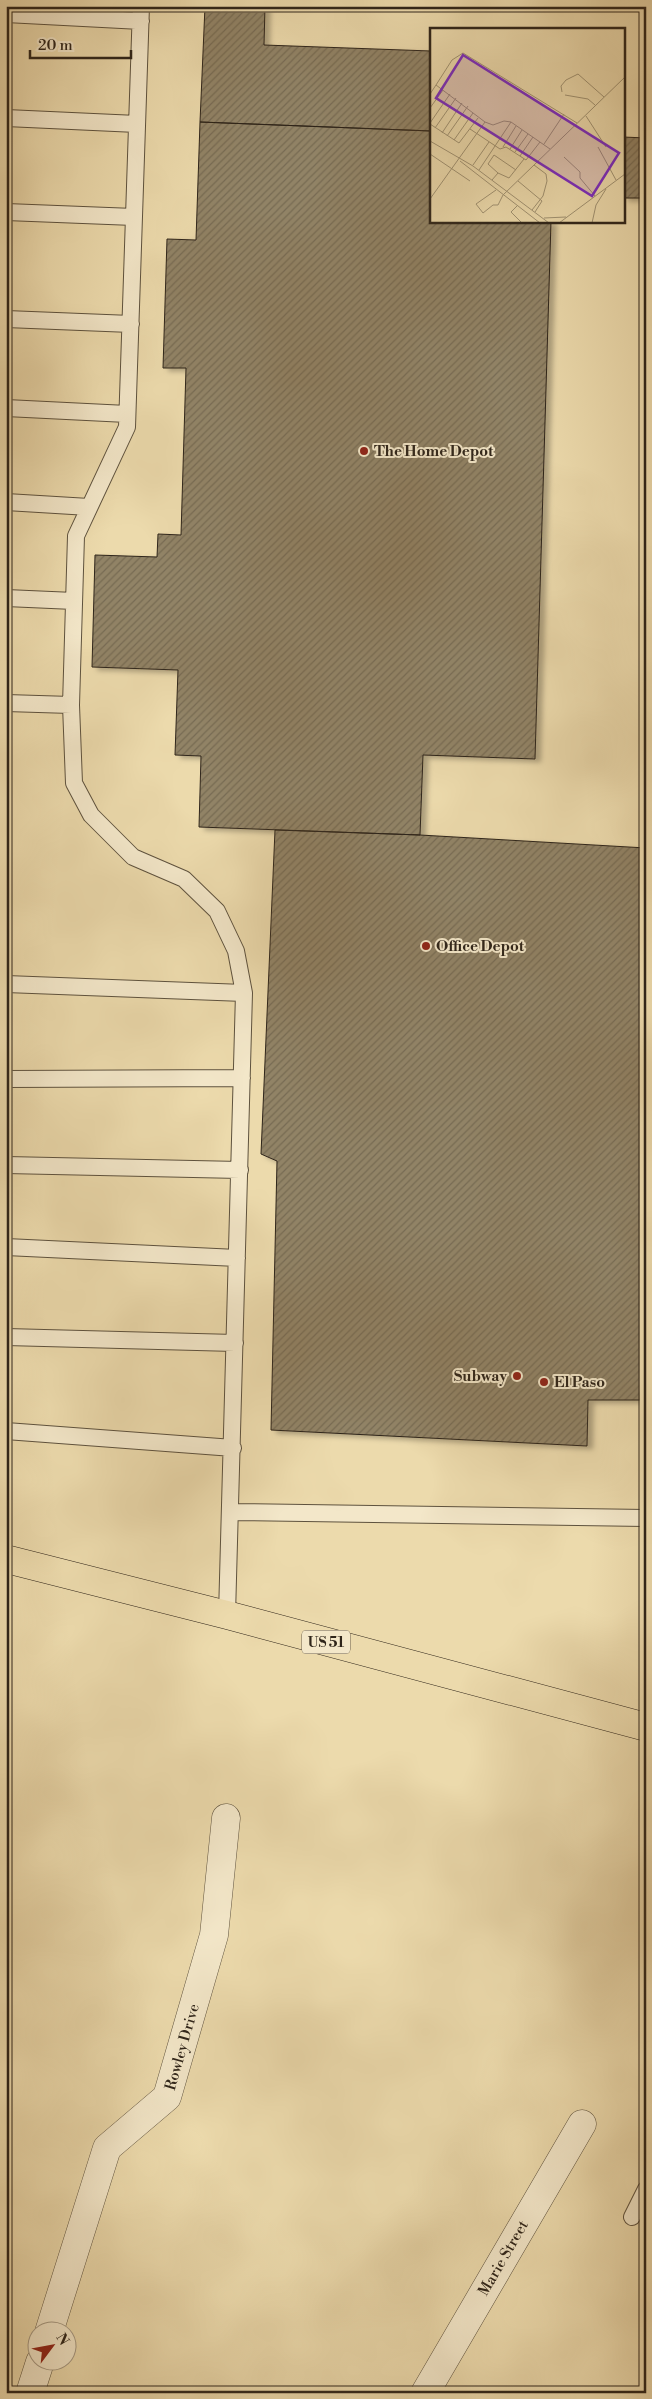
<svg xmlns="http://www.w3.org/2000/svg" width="652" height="2399" viewBox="0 0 652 2399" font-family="'Libre Bodoni',serif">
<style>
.building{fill:url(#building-hatch);stroke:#2f251a;filter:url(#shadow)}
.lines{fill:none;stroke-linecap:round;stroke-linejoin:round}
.service-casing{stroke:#5e523e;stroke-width:18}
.minor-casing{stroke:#5e523e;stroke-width:29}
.trunk-casing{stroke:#2f251a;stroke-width:29}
.service{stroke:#f3e7c9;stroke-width:16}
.minor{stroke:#f3e7c9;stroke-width:28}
.trunk{stroke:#ecdaac;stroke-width:28}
.poi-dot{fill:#8f2418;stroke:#f3e7c9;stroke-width:2}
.labels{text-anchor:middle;stroke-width:4;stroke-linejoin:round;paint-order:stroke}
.shield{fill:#f3e7c9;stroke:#6a5f4e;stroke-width:1}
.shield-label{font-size:14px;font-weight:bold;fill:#2f251a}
.poi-label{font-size:15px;font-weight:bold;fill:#2f251a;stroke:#f3e7c9;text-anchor:start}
.street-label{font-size:15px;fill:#2f251a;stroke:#f3e7c9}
.inset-road{fill:none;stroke:#a09272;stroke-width:1}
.view{fill:#7b2cbf;fill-opacity:0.15;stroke:#7b2cbf;stroke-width:2.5}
.inset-edge{fill:none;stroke:#2f251a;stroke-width:2.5}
</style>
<defs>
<pattern id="building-hatch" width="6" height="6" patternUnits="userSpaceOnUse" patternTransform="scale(1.25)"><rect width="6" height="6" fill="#918366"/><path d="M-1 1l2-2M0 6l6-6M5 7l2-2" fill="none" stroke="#776b53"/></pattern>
<filter id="shadow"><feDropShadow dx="5.5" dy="3" stdDeviation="2.5" flood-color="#0004"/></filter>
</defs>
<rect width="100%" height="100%" fill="#ecdaac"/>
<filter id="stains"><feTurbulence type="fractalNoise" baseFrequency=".004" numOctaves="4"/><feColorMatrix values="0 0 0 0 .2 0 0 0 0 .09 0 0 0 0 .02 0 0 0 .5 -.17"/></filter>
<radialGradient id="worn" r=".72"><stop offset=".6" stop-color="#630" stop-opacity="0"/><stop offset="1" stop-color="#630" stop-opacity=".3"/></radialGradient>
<path class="building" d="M205,6H265L264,45L431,51V131L200,122Z
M200,122L431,131V221H551L535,759L423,755L420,835L199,827L201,756L175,755L178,670L92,667L95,555L157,557L158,534L181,535L186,368H163L167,239L196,240Z
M623,137L646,138V198H623Z
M275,830L420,835L646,848V1261L640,1400H588L587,1446L271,1430L277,1161L261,1154Z"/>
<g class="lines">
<defs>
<path id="service" d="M6,14L141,21
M6,118L137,124
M6,212L134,217
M6,319L131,324
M6,408L127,414
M6,502L89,507
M6,598L74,601
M6,703L71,705L74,783L91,815L133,857L184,879L217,911L236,951L244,993L227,1615
M71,705L76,536L127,427L141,6
M6,984L244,993
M6,1079L242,1078
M6,1165L240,1170
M6,1247L237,1258
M6,1337L235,1343
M6,1431L233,1448
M231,1512L646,1518
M632,2217L646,2189"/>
<path id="minor" d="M49,2332L107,2148L167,2097L214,1935L226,1818
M30,2393L40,2362
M425,2393L582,2124"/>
<path id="trunk" d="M6,1559L227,1615L646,1727"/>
</defs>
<use href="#service" class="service-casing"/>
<use href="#minor" class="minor-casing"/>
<use href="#trunk" class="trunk-casing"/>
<use href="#service" class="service"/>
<use href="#minor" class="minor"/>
<use href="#trunk" class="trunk"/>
</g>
<g class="poi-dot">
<circle cx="364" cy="451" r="5"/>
<circle cx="426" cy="946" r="5"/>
<circle cx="517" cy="1376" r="5"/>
<circle cx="544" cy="1382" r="5"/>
</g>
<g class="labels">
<rect class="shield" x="302" y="1630.5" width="48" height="23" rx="4"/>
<g class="shield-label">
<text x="326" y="1647">US 51</text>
</g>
<g class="poi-label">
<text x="374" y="456">The Home Depot</text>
<text x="436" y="951">Office Depot</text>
<text x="507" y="1381" text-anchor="end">Subway</text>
<text x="554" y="1387">El Paso</text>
</g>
<g class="street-label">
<text transform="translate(182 2047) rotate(-74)" y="5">Rowley Drive</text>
<text transform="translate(503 2258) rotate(-60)" y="5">Marie Street</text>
</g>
</g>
<g transform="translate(430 28)">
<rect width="195" height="195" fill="#ecdaac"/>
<path class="inset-road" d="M6,57L22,32L33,25L147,95M132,64L131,58L136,52L148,46L174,69M0,66L6,57L55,94M135,67L158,71L165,77M0,80L13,62M156,88L176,119M0,95L20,66M0,96L29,115L48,90M5,100L26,70M40,101L70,121L76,119L96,132L110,114M12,105L32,75M17,108L38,78M24,112L43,85M0,113L43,138L119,195M114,116L134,86M73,119L86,98M168,119L186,152M80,121L92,102M85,124L98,106M0,126L40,153M90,128L103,109M134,129L150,144V150L165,168M30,133L110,195M43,137L59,114M49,142L81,94M68,145L58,136L64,127L86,142M62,152L68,145L79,150L94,131M88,153L112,173L105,184M66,162L46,176L53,185L63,177H68L73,167M73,167L195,49M0,171L55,94L63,97L74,93L81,94L120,121M87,178L81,184L92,195M102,182L113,168L117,153L116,146L104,137M114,190L136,189M129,195L195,146M162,195L166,177L176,161"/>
<path class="view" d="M33,27L189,125L162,168L6,70Z"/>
<rect width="195" height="195" class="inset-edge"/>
</g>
<rect width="652" height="2399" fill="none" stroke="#ecdaac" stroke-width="25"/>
<rect x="8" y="8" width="637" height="2384" fill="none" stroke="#2f251a" stroke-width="2.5"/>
<rect x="12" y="12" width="627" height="2374" fill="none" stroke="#2f251a"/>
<g transform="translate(52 2346) rotate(58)"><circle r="24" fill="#f3e7c9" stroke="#a59983"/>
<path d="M0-4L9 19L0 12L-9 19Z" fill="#8f2418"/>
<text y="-8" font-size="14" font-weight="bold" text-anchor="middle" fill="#2f251a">N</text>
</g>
<path d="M30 50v8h101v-8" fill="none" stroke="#2f251a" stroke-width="2.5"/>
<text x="38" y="50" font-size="15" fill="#2f251a" stroke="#f3e7c9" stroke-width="4" paint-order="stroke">20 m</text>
<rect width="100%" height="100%" filter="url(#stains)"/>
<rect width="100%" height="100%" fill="url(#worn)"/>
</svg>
